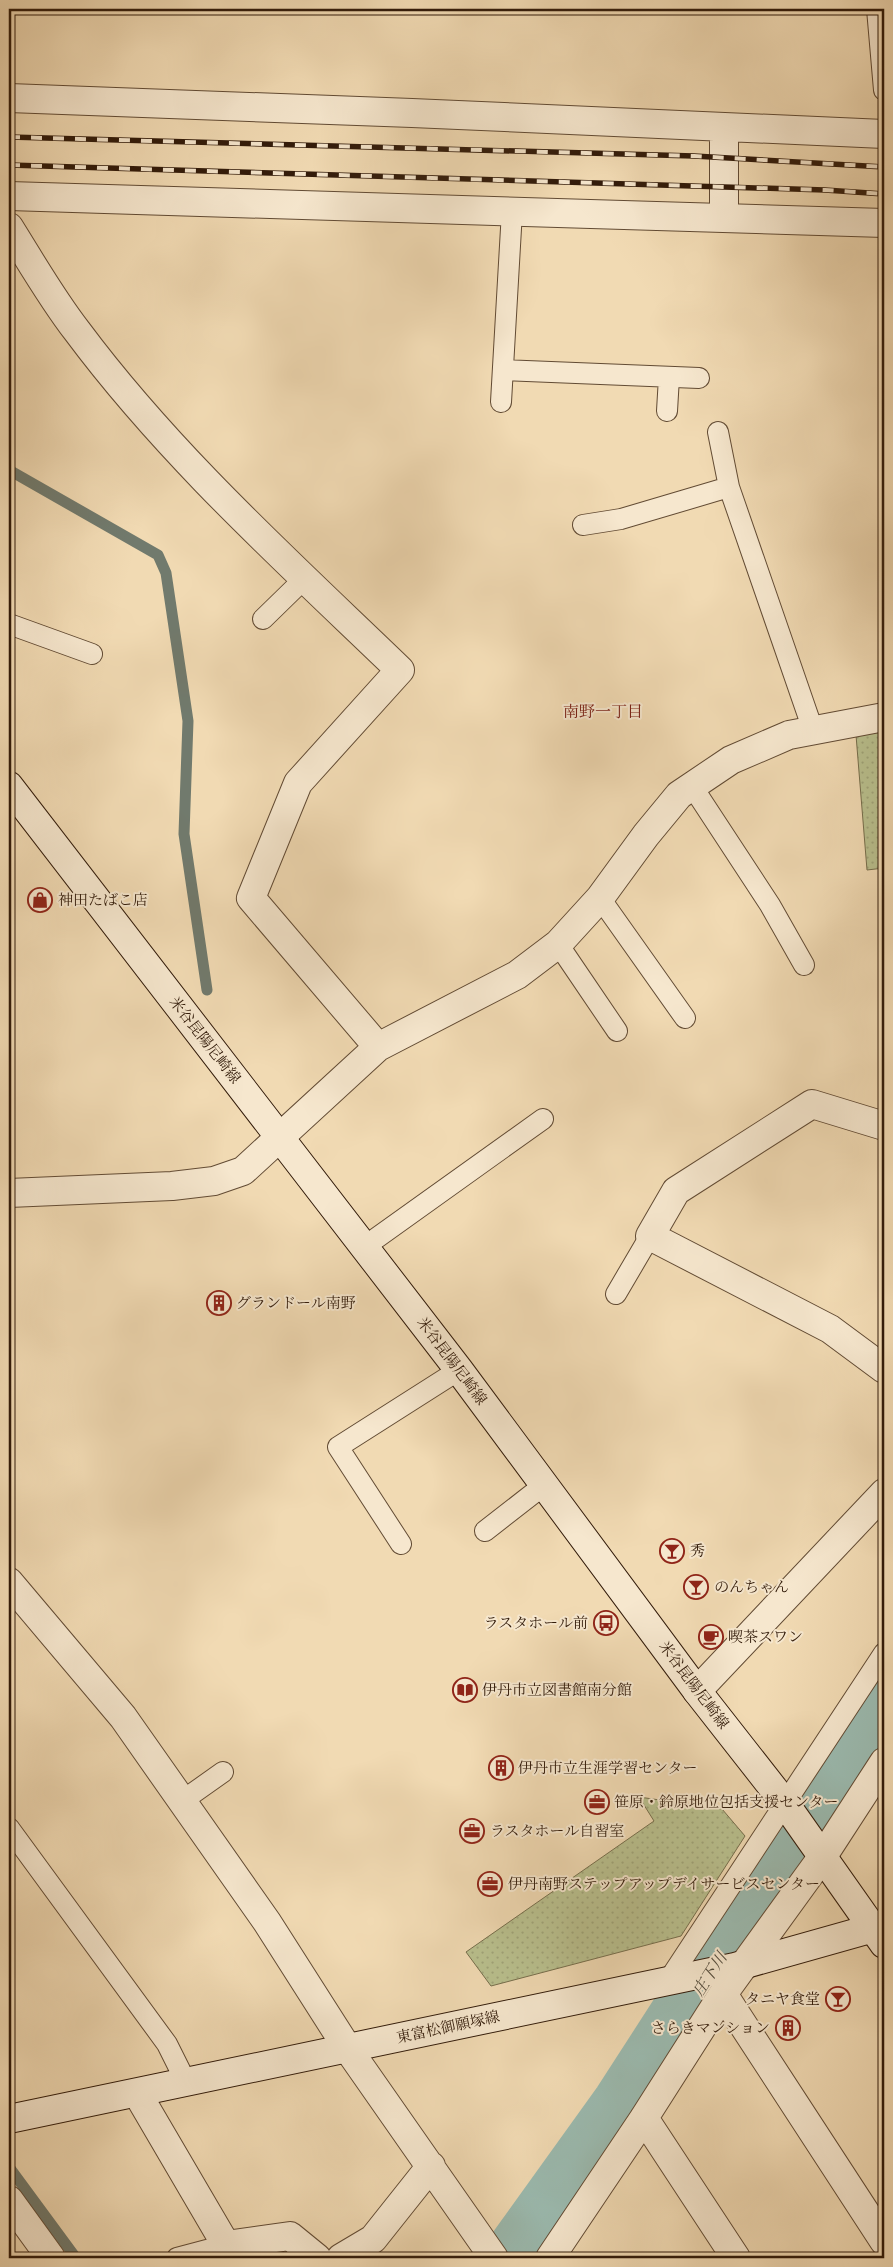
<svg xmlns="http://www.w3.org/2000/svg" width="893" height="2267" viewBox="0 0 893 2267" font-family="'Libre Caslon Text','Noto Serif JP',serif">
<style>
.park{fill:url(#park-dots);stroke:#766e4c}
.lines{fill:none;stroke-linecap:round;stroke-linejoin:round}
.stream{stroke:#717a6d;stroke-width:11}
.river{stroke:#9bbaaf;stroke-width:66}
.service-casing{stroke:#624b34;stroke-width:22}
.minor-casing{stroke:#624b34;stroke-width:30}
.secondary-casing{stroke:#321b0a;stroke-width:30}
.service{stroke:#f6e7ce;stroke-width:20}
.minor{stroke:#f6e7ce;stroke-width:28}
.secondary{stroke:#f6e7ce;stroke-width:28}
.rail-casing{stroke:#321b0a;stroke-width:5.5}
.rail{stroke:#f6e7ce;stroke-width:4;stroke-dasharray:11;stroke-linecap:butt}
.labels{text-anchor:middle;stroke-width:4;stroke-linejoin:round;paint-order:stroke}
.poi-label{font-size:15px;fill:#321b0a;stroke:#f6e7ce;text-anchor:start}
.street-label{font-size:15px;fill:#321b0a;stroke:#f6e7ce}
.neighbourhood-label{font-size:16px;fill:#7a1f14;stroke:#f6e7ce}
.water-label{font-size:16px;font-style:italic;fill:#524b3c;stroke:#f6e7ce}
</style>
<defs>
<pattern id="park-dots" width="8" height="8" patternUnits="userSpaceOnUse" patternTransform="scale(1.25)"><rect width="8" height="8" fill="#b9c08e"/><path d="M2 2h.1M6 6h.1" fill="none" stroke="#a0a479" stroke-width="1.8" stroke-linecap="round"/></pattern>
</defs>
<rect width="100%" height="100%" fill="#f1dab3"/>
<filter id="stains"><feTurbulence type="fractalNoise" baseFrequency=".004" numOctaves="4"/><feColorMatrix values="0 0 0 0 .2 0 0 0 0 .09 0 0 0 0 .02 0 0 0 .5 -.17"/></filter>
<radialGradient id="worn" r=".72"><stop offset=".6" stop-color="#630" stop-opacity="0"/><stop offset="1" stop-color="#630" stop-opacity=".3"/></radialGradient>
<path class="park" d="M884,727V868L867,870L856,735Z
M639,1797L722,1809L745,1836L681,1936L491,1986L466,1952L654,1821Z"/>
<g class="lines">
<path class="stream" d="M9,470L158,555L166,573L188,721L184,834L207,990
M9,2167L76,2258"/>
<path class="river" d="M515,2258L625,2105L752,1908L884,1713"/>
<defs>
<path id="service" d="M877,9L884,90
M503,370L699,378
M501,402L512,211
M667,411L669,377
M718,432L729,487
M583,525L621,519L729,487L813,730
M263,619L305,578
M9,624L92,654
M692,786L770,905L804,965
M600,898L685,1018
M558,944L617,1031
M364,1247L543,1119
M616,1294L650,1236
M485,1531L544,1485
M401,1544L338,1447L459,1370
M182,1801L223,1772
M9,1828L167,2044L186,2082
M668,1981L884,1653
M177,2258L226,2245"/>
<path id="minor" d="M9,98L412,113L884,134
M724,127V218
M9,196L884,223
M9,227C31,262 52,299 77,331C170,456 288,562 400,670L298,783L251,898L378,1047
M884,1126L812,1104L676,1191L650,1236L830,1329L884,1369
M9,1193L172,1186L214,1181L243,1171L378,1047L517,975L558,944L600,898L646,835L679,795L731,760L789,735L884,717
M9,1582L123,1717L267,1922L348,2049L494,2258
M697,1691L884,1493
M723,1994L884,2241
M137,2093L226,2245L290,2236L317,2258
M644,2118L736,2258
M9,2200L51,2258
M341,2258L373,2239L431,2166
M550,2258L644,2118L723,1994L823,1856L884,1762"/>
<path id="secondary" d="M9,786L459,1370L697,1691L784,1802L884,1944
M9,2119L735,1967L884,1925"/>
</defs>
<use href="#service" class="service-casing"/>
<use href="#minor" class="minor-casing"/>
<use href="#secondary" class="secondary-casing"/>
<use href="#service" class="service"/>
<use href="#minor" class="minor"/>
<use href="#secondary" class="secondary"/>
<defs>
<path id="rail" d="M9,137L694,156L884,167
M9,165L825,190L884,194"/>
</defs>
<use href="#rail" class="rail-casing"/>
<use href="#rail" class="rail"/>
</g>
<defs>
<symbol id="shop-ring" viewBox="-11 -11 22 22"><circle r="9.5" fill="#f6e7ce" stroke="#8f2418" stroke-width="1.5"/><path d="M-5-2.5h2.3a2.7 3.5 0 0 1 5.4 0H5L5.5 6h-11ZM-1.5-2.5h3a1.5 2.3 0 0 0-3 0Z" fill="#8f2418"/></symbol>
<symbol id="building-ring" viewBox="-11 -11 22 22"><circle r="9.5" fill="#f6e7ce" stroke="#8f2418" stroke-width="1.5"/><path d="M-4-6H4V6H1V3H-1V6H-4ZM-2.5-4.3h1.7v1.8h-1.7ZM.8-4.3h1.7v1.8H.8ZM-2.5-1h1.7V.8h-1.7ZM.8-1h1.7V.8H.8Z" fill="#8f2418"/></symbol>
<symbol id="bar-ring" viewBox="-11 -11 22 22"><circle r="9.5" fill="#f6e7ce" stroke="#8f2418" stroke-width="1.5"/><path d="M-6-5H6L.8 .8V4.5H3.5V6h-7V4.5H-.8V.8Z" fill="#8f2418"/></symbol>
<symbol id="bus-ring" viewBox="-11 -11 22 22"><circle r="9.5" fill="#f6e7ce" stroke="#8f2418" stroke-width="1.5"/><path d="M-5-6H5V4H4V6H2V4H-2V6H-4V4H-5ZM-3.5-4V0h7V-4ZM-3.5 1.2v1.5H-2V1.2ZM2 1.2v1.5H3.5V1.2Z" fill="#8f2418"/></symbol>
<symbol id="cafe-ring" viewBox="-11 -11 22 22"><circle r="9.5" fill="#f6e7ce" stroke="#8f2418" stroke-width="1.5"/><path d="M-5.5-4.5H6V0H3Q3 3.5 0 3.5H-2.5Q-5.5 3.5-5.5 0ZM3-3.2v2h1.7v-2ZM-6 4.5H4V6H-6Z" fill="#8f2418"/></symbol>
<symbol id="library-ring" viewBox="-11 -11 22 22"><circle r="9.5" fill="#f6e7ce" stroke="#8f2418" stroke-width="1.5"/><path d="M-6-4Q-3-5.5-.7-3.5V5Q-3 3-6 4ZM6-4Q3-5.5 .7-3.5V5Q3 3 6 4Z" fill="#8f2418"/></symbol>
<symbol id="office-ring" viewBox="-11 -11 22 22"><circle r="9.5" fill="#f6e7ce" stroke="#8f2418" stroke-width="1.5"/><path d="M-6-3h4V-5.5h4V-3h4V5H-6ZM-1-4.5V-3h2v-1.5ZM-6 0V1H6V0Z" fill="#8f2418"/></symbol>
</defs>
<g fill-rule="evenodd">
<use href="#shop-ring" x="26" y="886" width="28" height="28"/>
<use href="#building-ring" x="205" y="1289" width="28" height="28"/>
<use href="#bar-ring" x="658" y="1537" width="28" height="28"/>
<use href="#bar-ring" x="682" y="1573" width="28" height="28"/>
<use href="#bus-ring" x="592" y="1609" width="28" height="28"/>
<use href="#cafe-ring" x="697" y="1623" width="28" height="28"/>
<use href="#library-ring" x="451" y="1676" width="28" height="28"/>
<use href="#building-ring" x="487" y="1754" width="28" height="28"/>
<use href="#office-ring" x="583" y="1788" width="28" height="28"/>
<use href="#office-ring" x="458" y="1817" width="28" height="28"/>
<use href="#office-ring" x="476" y="1870" width="28" height="28"/>
<use href="#bar-ring" x="824" y="1985" width="28" height="28"/>
<use href="#building-ring" x="774" y="2014" width="28" height="28"/>
</g>
<g class="labels">
<g class="poi-label">
<text x="58" y="905">神田たばこ店</text>
<text x="236" y="1308">グランドール南野</text>
<text x="690" y="1556">秀</text>
<text x="714" y="1592">のんちゃん</text>
<text x="588" y="1628" text-anchor="end">ラスタホール前</text>
<text x="728" y="1642">喫茶スワン</text>
<text x="482" y="1695">伊丹市立図書館南分館</text>
<text x="518" y="1773">伊丹市立生涯学習センター</text>
<text x="614" y="1807">笹原・鈴原地位包括支援センター</text>
<text x="490" y="1836">ラスタホール自習室</text>
<text x="508" y="1889">伊丹南野ステップアップデイサービスセンター</text>
<text x="820" y="2004" text-anchor="end">タニヤ食堂</text>
<text x="770" y="2033" text-anchor="end">さらきマンション</text>
</g>
<g class="street-label">
<text transform="translate(205 1040) rotate(52)" y="5">米谷昆陽尼崎線</text>
<text transform="translate(452 1361) rotate(53)" y="5">米谷昆陽尼崎線</text>
<text transform="translate(694 1685) rotate(53)" y="5">米谷昆陽尼崎線</text>
<text transform="translate(448 2027) rotate(-12)" y="5">東富松御願塚線</text>
</g>
<g class="neighbourhood-label">
<text x="603" y="717">南野一丁目</text>
</g>
<g class="water-label">
<text transform="translate(709 1974) rotate(-57)" y="6">庄下川</text>
</g>
</g>
<rect width="893" height="2267" fill="none" stroke="#f1dab3" stroke-width="30"/>
<rect x="10" y="10" width="873" height="2247" fill="none" stroke="#321b0a" stroke-width="2.5"/>
<rect x="15" y="15" width="863" height="2237" fill="none" stroke="#321b0a"/>
<rect width="100%" height="100%" filter="url(#stains)"/>
<rect width="100%" height="100%" fill="url(#worn)"/>
</svg>
